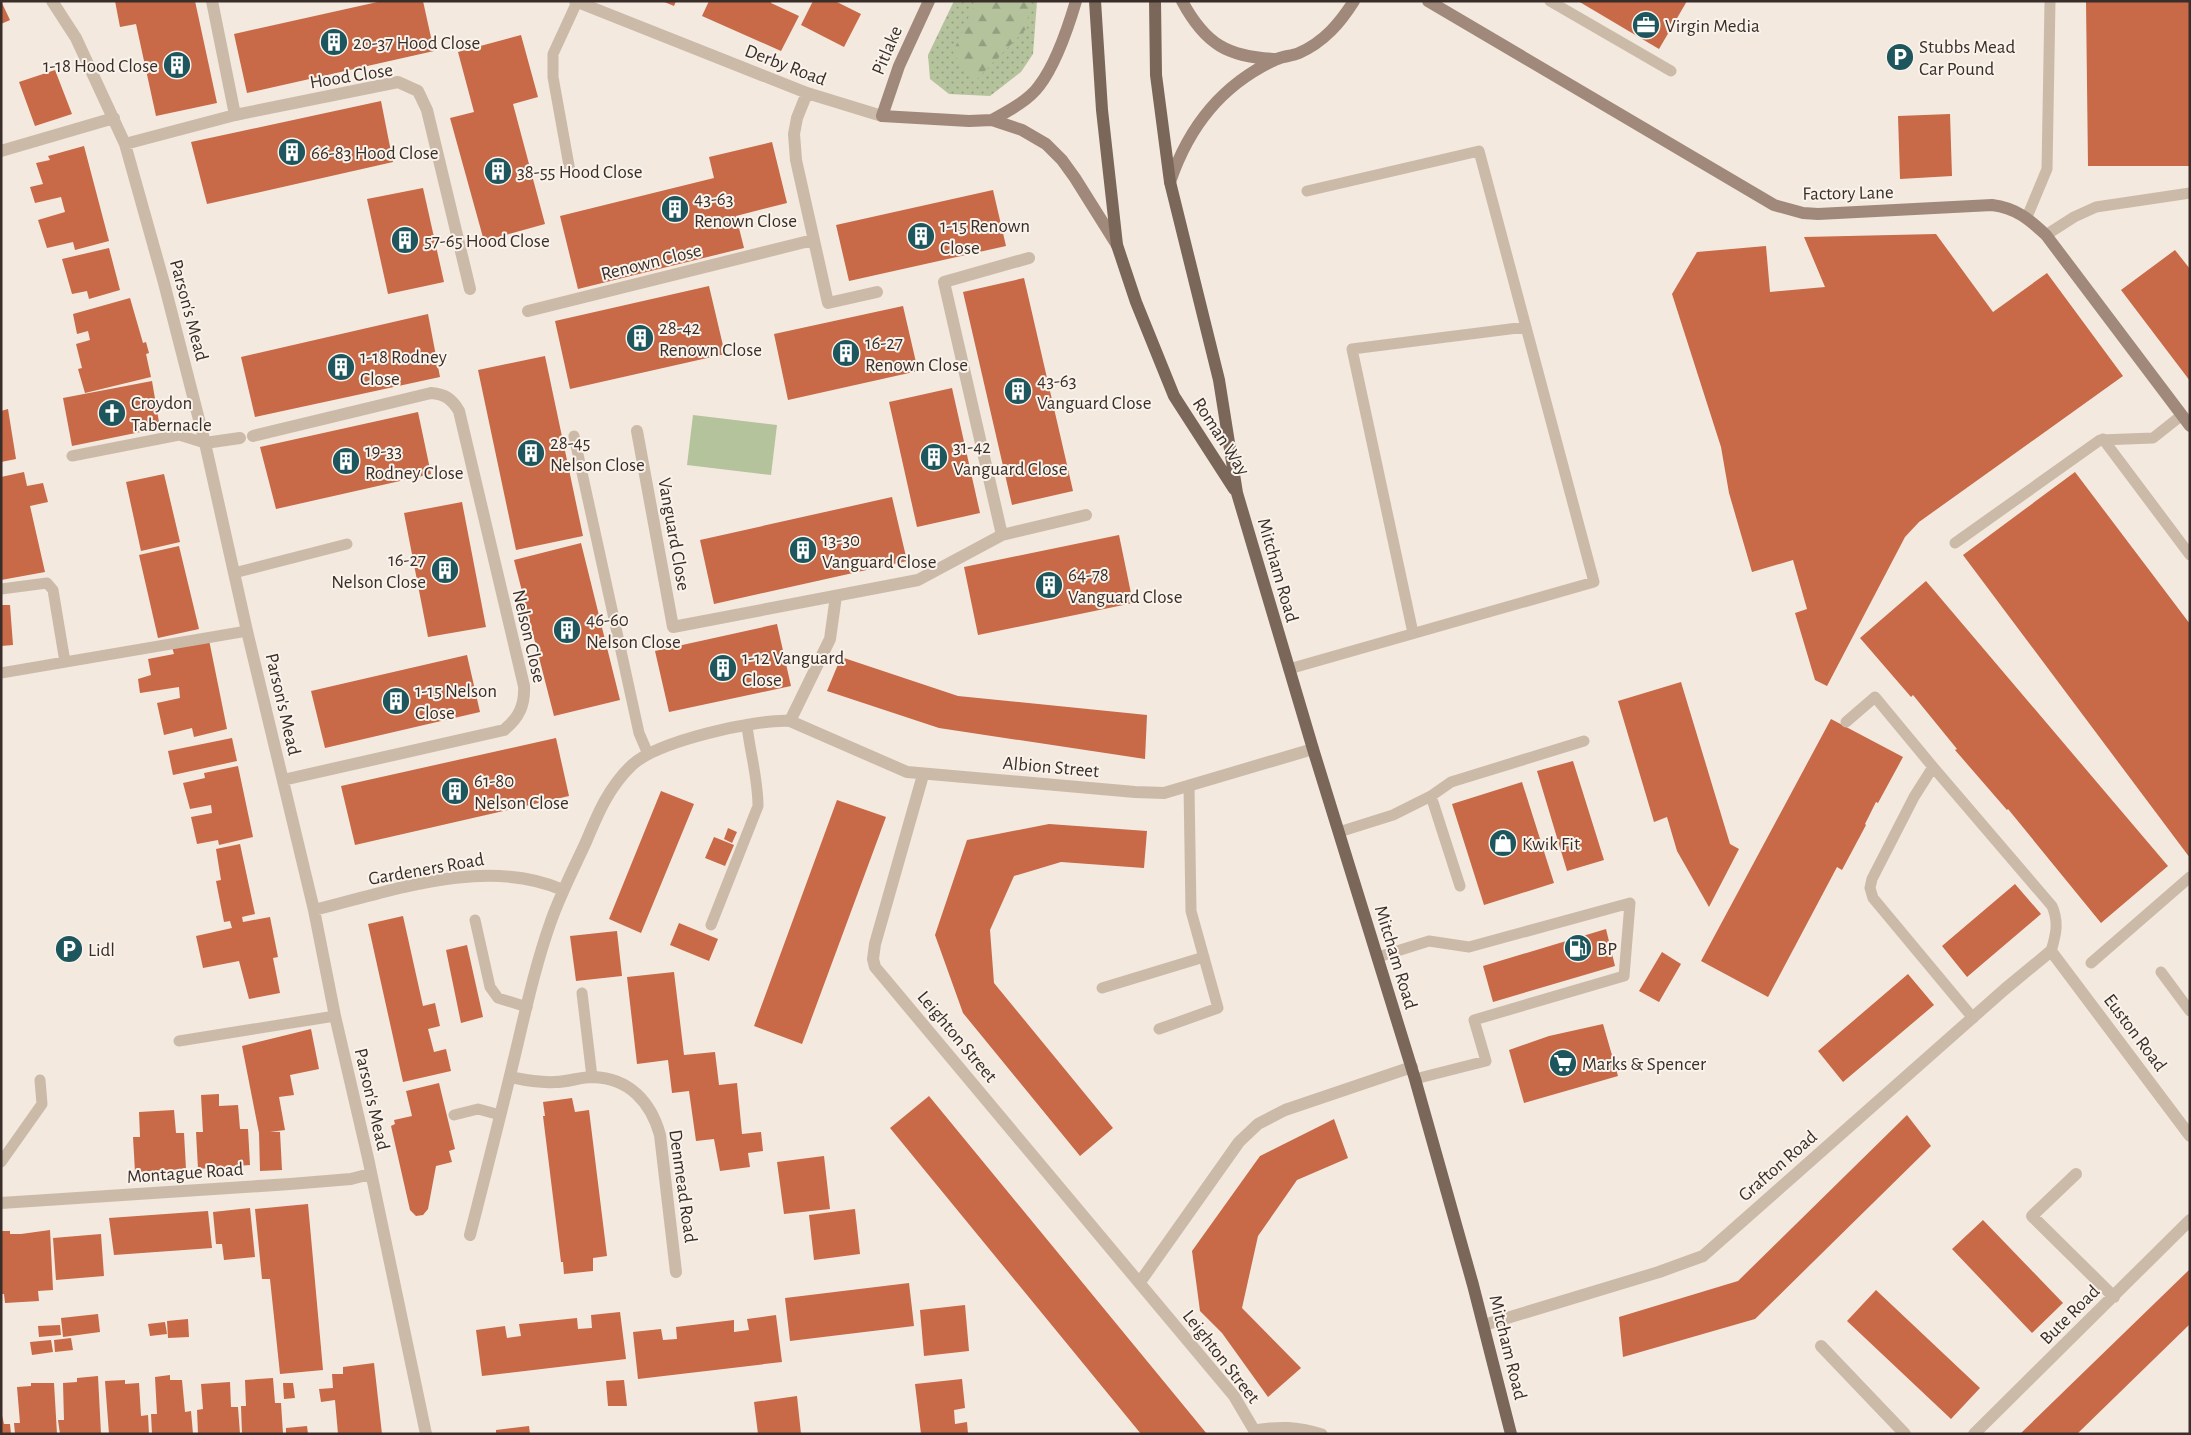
<svg xmlns="http://www.w3.org/2000/svg" width="2191" height="1435" viewBox="0 0 2191 1435" font-family="'Alegreya Sans',sans-serif">
<style>
.grass{fill:url(#grass-dots)}
.forest{fill:url(#forest-firs)}
.park{fill:#b5c39d}
.building{fill:#c86947}
.lines{fill:none;stroke-linecap:round;stroke-linejoin:round}
.lane{stroke:#ccbaa9;stroke-width:11}
.street{stroke:#ccbaa9;stroke-width:12}
.secondary{stroke:#a0897a;stroke-width:12}
.primary{stroke:#7b665a;stroke-width:12}
.labels{text-anchor:middle;stroke-width:4;stroke-linejoin:round;paint-order:stroke}
.poi-label{font-size:19px;fill:#392e29;stroke:#faf3eb;text-anchor:start}
.street-label{font-size:19px;fill:#392e29;stroke:#faf3eb}
</style>
<defs>
<pattern id="grass-dots" width="8" height="8" patternUnits="userSpaceOnUse" patternTransform="scale(1.25)"><rect width="8" height="8" fill="#b5c39d"/><path d="M2 2h.1M6 6h.1" fill="none" stroke="#949f80" stroke-width="1.8" stroke-linecap="round"/></pattern>
<pattern id="forest-firs" width="22" height="20" patternUnits="userSpaceOnUse" patternTransform="scale(1.25)"><rect width="22" height="20" fill="#b5c39d"/><path d="M5 1l3.5 6h-7zM16 11l3.5 6h-7z" fill="#949f80"/></pattern>
</defs>
<rect width="100%" height="100%" fill="#f3e9de"/>
<path class="grass" d="M954,1H1037L1033,54L1021,72L990,96L949,94L930,79L928,55Z"/>
<path class="forest" d="M976,1H1029L1027,28L974,82L953,52Z"/>
<path class="park" d="M693,415L777,425L771,475L687,465Z"/>
<path class="building" d="M1,1L10,20L1,24Z
M115,1H195L217,103L156,116L136,24L120,27Z
M382,1H423L434,51L247,93L234,34Z
M662,1H676L674,6Z
M709,1H771V3L799,16L781,51L702,16Z
M813,1H835L861,14L844,47L801,25Z
M1578,1H1687L1659,49Z
M2086,1H2190V166H2088Z
M521,35L538,97L513,104L545,224L484,241L450,118L474,112L458,52Z
M55,70L72,114L35,126L19,82Z
M381,101L393,162L207,204L191,142Z
M1950,114L1952,176L1900,179L1898,116Z
M772,142L787,203L736,216L744,248L578,289L560,216L714,178L709,157Z
M84,146L109,241L75,250L73,242L47,248L38,220L65,212L61,197L35,203L30,187L43,184L36,163L50,160L48,156Z
M423,188L444,282L388,294L367,199Z
M993,190L1006,246L849,281L836,225Z
M1936,234L1993,312L2047,273L2123,376L1919,522L1905,537L1827,686L1815,680L1795,613L1807,609L1793,560L1752,572L1729,493L1721,447L1672,294L1697,252L1766,246L1770,292L1825,287L1804,237Z
M109,248L120,290L89,299L87,291L72,294L62,259Z
M2175,250L2190,269V381L2121,290Z
M1024,278L1073,491L1012,505L963,292Z
M709,286L725,354L570,389L555,321Z
M130,298L143,343L146,342L149,353L146,354L151,377L85,393L78,369L82,368L76,344L90,340L88,331L77,334L73,314Z
M903,306L918,371L788,400L774,334Z
M428,314L440,377L255,417L241,357Z
M545,356L583,536L516,550L478,370Z
M152,381L160,428L72,446L63,398Z
M952,388L980,513L917,527L889,402Z
M8,409L16,459L1,462V411Z
M418,412L431,474L276,509L260,447Z
M24,472L27,486L43,483L48,502L30,506L45,572L1,580V477Z
M2075,472L2190,624V858L1963,555Z
M164,474L180,542L141,551L126,482Z
M892,497L907,561L714,604L700,540Z
M462,502L486,627L428,637L404,513Z
M1119,535L1133,603L978,635L964,567Z
M581,543L620,700L554,716L514,560Z
M179,546L199,629L158,638L139,555Z
M1926,581L2168,866L2101,923L2008,809L2007,810L1955,750L1957,749L1913,695L1911,697L1860,638Z
M1,605H10L13,645L1,646Z
M777,624L791,686L669,712L655,651Z
M209,640L227,729L194,737L192,728L164,735L157,703L180,698L179,687L140,693L138,679L151,675L148,659L174,654L172,647Z
M467,655L480,712L325,748L311,691Z
M841,657L958,696L1147,715L1145,759L939,728L827,691Z
M1681,682L1730,844L1739,849L1709,907L1677,851L1667,817L1654,822L1618,701Z
M1831,719L1903,757L1878,803L1876,802L1865,824L1866,825L1842,870L1837,867L1768,997L1701,961Z
M232,738L237,761L173,775L168,751Z
M556,738L569,796L355,845L341,786Z
M1573,761L1604,860L1567,871L1537,771Z
M238,766L253,837L219,845L218,840L197,844L191,817L212,813L211,805L190,809L183,783L205,778L204,773Z
M1522,782L1554,883L1484,905L1452,804Z
M661,791L694,804L641,933L609,919Z
M837,800L886,817L802,1044L754,1026Z
M1049,824L1147,831L1144,868L1061,862L1014,876L990,930L994,983L1113,1128L1080,1156L963,1013L935,935L967,840Z
M728,828L737,832L732,843L724,839Z
M714,837L734,845L725,866L705,858Z
M240,844L255,914L242,917L243,922L270,917L278,957L273,958L280,993L249,999L239,961L203,968L196,936L232,928L230,921L224,922L216,881L221,880L216,849Z
M2015,884L2041,914L1967,977L1942,946Z
M403,916L423,1006L435,1003L440,1026L428,1029L434,1052L446,1049L451,1071L403,1082L368,924Z
M679,923L718,939L709,961L670,945Z
M1606,929L1615,966L1493,1002L1483,966Z
M617,931L622,976L576,981L570,936Z
M467,945L483,1017L461,1023L446,950Z
M1662,952L1681,964L1659,1002L1639,991Z
M674,972L684,1055L715,1052L719,1085L737,1083L742,1134L761,1132L763,1151L748,1153L750,1167L720,1171L714,1139L696,1141L689,1091L672,1093L668,1060L637,1064L627,977Z
M1908,974L1934,1005L1843,1082L1818,1051Z
M1603,1024L1618,1076L1524,1103L1509,1050L1549,1036Z
M311,1029L319,1069L290,1075L294,1095L279,1097L285,1130L270,1132H280L282,1170L260,1171L259,1133L242,1046Z
M439,1083L455,1149L449,1151L452,1162L436,1166L428,1209L423,1215L416,1216L410,1210L391,1126L395,1124L394,1120L412,1116L406,1091Z
M219,1094V1106L238,1105L240,1129H248L250,1165L198,1169L196,1132H203L201,1095Z
M929,1096L1207,1434H1141L890,1128Z
M572,1098L575,1112L589,1110L607,1256L593,1258V1271L564,1274L563,1262H561L543,1116H545L543,1102Z
M174,1110L176,1133H184L186,1169L135,1172L133,1137H140L139,1112Z
M1907,1115L1931,1146L1755,1319L1623,1357L1619,1317L1738,1281Z
M1334,1119L1348,1158L1297,1180L1258,1236L1242,1308L1301,1368L1268,1397L1222,1333L1200,1311L1192,1251L1260,1156Z
M824,1156L830,1209L784,1214L777,1162Z
M308,1204L323,1370L280,1374L270,1279H262L255,1209Z
M250,1208L255,1257L224,1260L222,1244H216L213,1212Z
M855,1209L860,1254L814,1260L809,1215Z
M208,1211L212,1248L114,1255L109,1218Z
M1983,1220L2063,1303L2032,1333L1952,1249Z
M50,1230L53,1290L38,1291L39,1301L5,1303L4,1294H1V1231H10V1234H21Z
M101,1234L104,1276L56,1280L53,1238Z
M2190,1269V1324L2077,1434H2020Z
M909,1283L914,1326L790,1341L785,1298Z
M1876,1290L1980,1388L1951,1419L1847,1321Z
M965,1305L969,1351L924,1356L920,1310Z
M620,1312L626,1359L482,1376L476,1330L505,1326L507,1338L521,1336L519,1324L577,1318L578,1329L592,1328L591,1315Z
M98,1314L100,1332L63,1337L61,1318Z
M776,1315L782,1362L638,1379L633,1332L661,1329L663,1340L677,1339L676,1327L734,1320V1332L749,1330L747,1319Z
M188,1319L189,1337L168,1338L167,1321Z
M165,1322L167,1334L150,1336L148,1324Z
M60,1325L61,1335L39,1337L38,1326Z
M71,1338L73,1350L55,1352L54,1340Z
M51,1340L53,1352L32,1355L30,1342Z
M374,1363L382,1434H338L335,1400L321,1402L319,1389L333,1388L332,1374H343V1367Z
M170,1375V1380H182L185,1412L191,1411L193,1434H152L151,1414H157L155,1377Z
M98,1376L101,1434H60L58,1420H64L63,1383L77,1382V1378Z
M273,1378L275,1403H281L283,1434H242L241,1406H246L245,1380Z
M962,1379L965,1408L954,1410L955,1424L967,1422L968,1434H921L915,1384Z
M125,1380V1384L139,1383L141,1416L148,1415L149,1434H109L105,1381Z
M624,1380L627,1406H608L606,1381Z
M230,1382L231,1407H238L240,1434H198L197,1410L203,1409L201,1384Z
M31,1383H54L57,1434H15L14,1423H20L17,1387L31,1386Z
M283,1383H293L295,1398L284,1399Z
M797,1396L801,1434H758L754,1402Z
M1,1411L4,1424H10L11,1434H1Z
M307,1426L308,1434H286V1428Z
M529,1426L530,1434H496V1430Z"/>
<g class="lines">
<path class="lane" d="M1550,1L1671,71
M570,171L553,77V54L577,2
M2027,217L2047,169L2050,1
M2046,235L2074,217L2096,207L2190,193
M574,436L639,733L648,754
M2103,439L2190,555
M72,456L179,435L205,443
M1955,543L2100,440L2153,438L2182,415
M234,573L347,544
M1,589L47,583L53,590L65,662
M1413,633L1352,349L1526,327
M1289,669L1594,582L1479,151L1307,191
M1,673L247,631
M1846,722L1875,697L1933,767L2052,906C2059,922 2056,935 2051,951
M1933,767L1914,797L1872,879L1870,888L1873,898L1973,1018
M1431,796L1460,886
M1339,832L1393,815L1431,796L1451,782L1584,741
M475,920L490,987L498,998L527,1007
M711,925L758,806C758,779 750,752 747,726
M1378,957L1429,941L1469,947L1630,903L1624,976L1474,1020L1486,1061L1415,1079
M2091,963L2190,877
M2161,972L2190,1011
M1102,988L1204,957
M582,993L592,1077
M1159,1029L1218,1008L1191,911L1189,786
M179,1041L335,1016
M454,1115L478,1109L500,1115
M1,1162L42,1104L40,1080
M1254,1430C1280,1426 1296,1426 1322,1434"/>
<path class="street" d="M52,1L76,38L125,144L164,283L205,443L247,631L314,910L335,1016L368,1158L426,1434
M212,1L235,115
M575,1L807,93L882,116
M807,93L797,118L794,134L796,160L828,303L877,292
M125,144L235,115L398,82L418,91L427,110L470,289
M1,151L114,118
M528,311L813,240
M637,431L673,627L918,580L1002,535L1086,515
M253,436L431,393C445,394 452,399 459,411L524,686C525,705 519,718 504,730L283,780
M205,443L240,438
M1002,535L944,282L1029,258
M790,721L830,639L836,596
M923,775L875,944L873,959L875,967L1234,1396L1254,1430
M314,910C392,891 485,856 563,890
M510,1077C525,1080 539,1083 555,1082C568,1082 580,1077 593,1077C629,1078 651,1102 660,1135L676,1272
M2076,1174L2032,1216L2114,1297
M1,1203L290,1184L351,1179L370,1174
M470,1235C485,1176 500,1118 514,1059C525,1013 535,966 551,921C561,893 574,868 586,842C598,813 609,787 632,765C658,741 755,719 790,721L907,772L1135,792L1164,793L1313,749
M1140,1282L1239,1142L1258,1124L1285,1110L1412,1067
M1484,1325L1659,1272L1703,1256L2005,989L2051,951L2190,1136
M1821,1346L1905,1434
M1974,1434L2190,1220"/>
<path class="secondary" d="M929,1L899,66L882,116L969,121L992,120L1022,130L1046,144L1062,160L1075,178L1117,245
M1182,1C1205,44 1228,58 1278,59
M1428,1L1774,205L1803,213L1818,214L1992,205C2016,208 2029,219 2046,235L2190,426
M992,120C1008,111 1028,101 1039,86C1056,64 1068,28 1076,1
M1170,182C1189,126 1222,84 1277,59C1284,56 1292,56 1299,53C1324,42 1340,23 1354,1"/>
<path class="primary" d="M1095,1L1102,110L1117,245L1136,302L1174,396L1234,489
M1155,1L1156,75L1170,182L1219,380L1237,493L1313,749L1415,1079L1473,1285L1511,1434"/>
</g>
<defs>
<symbol id="office-disc" viewBox="-11 -11 22 22"><circle r="9.5" fill="#1d565c" stroke="#faf3eb"/><path d="M-6-3h4V-5.5h4V-3h4V5H-6ZM-1-4.5V-3h2v-1.5ZM-6 0V1H6V0Z" fill="#fff"/></symbol>
<symbol id="building-disc" viewBox="-11 -11 22 22"><circle r="9.5" fill="#1d565c" stroke="#faf3eb"/><path d="M-4-6H4V6H1V3H-1V6H-4ZM-2.5-4.3h1.7v1.8h-1.7ZM.8-4.3h1.7v1.8H.8ZM-2.5-1h1.7V.8h-1.7ZM.8-1h1.7V.8H.8Z" fill="#fff"/></symbol>
<symbol id="parking-disc" viewBox="-11 -11 22 22"><circle r="9.5" fill="#1d565c" stroke="#faf3eb"/><path d="M-3.5-5.5H1a3.5 3.5 0 0 1 0 7H-1V5.5H-3.5ZM-1-3.4V-.6H.8a1.4 1.4 0 0 0 0-2.8Z" fill="#fff"/></symbol>
<symbol id="church-disc" viewBox="-11 -11 22 22"><circle r="9.5" fill="#1d565c" stroke="#faf3eb"/><path d="M-1.2-6h2.4v3.5h3.3v2.4h-3.3V6h-2.4V-.1h-3.3v-2.4h3.3Z" fill="#fff"/></symbol>
<symbol id="shop-disc" viewBox="-11 -11 22 22"><circle r="9.5" fill="#1d565c" stroke="#faf3eb"/><path d="M-5-2.5h2.3a2.7 3.5 0 0 1 5.4 0H5L5.5 6h-11ZM-1.5-2.5h3a1.5 2.3 0 0 0-3 0Z" fill="#fff"/></symbol>
<symbol id="fuel-disc" viewBox="-11 -11 22 22"><circle r="9.5" fill="#1d565c" stroke="#faf3eb"/><path d="M-5.5-6h7V0h2V4h1.3V-2.5L3-4.5l.8-.8L6-3V5H2.5V1h-1V6h-7ZM-4.2-4.7v3.2H.2V-4.7Z" fill="#fff"/></symbol>
<symbol id="supermarket-disc" viewBox="-11 -11 22 22"><circle r="9.5" fill="#1d565c" stroke="#faf3eb"/><path d="M-6-5.5h2.5l.6 2H6L4.5 2H-2.5L-4.4-4H-6ZM-1.5 3.2a1.3 1.3 0 1 0 .1 0ZM3 3.2a1.3 1.3 0 1 0 .1 0Z" fill="#fff"/></symbol>
</defs>
<g fill-rule="evenodd">
<use href="#office-disc" x="1630" y="9" width="32" height="32"/>
<use href="#building-disc" x="318" y="26" width="32" height="32"/>
<use href="#parking-disc" x="1884" y="41" width="32" height="32"/>
<use href="#building-disc" x="161" y="49" width="32" height="32"/>
<use href="#building-disc" x="276" y="136" width="32" height="32"/>
<use href="#building-disc" x="482" y="155" width="32" height="32"/>
<use href="#building-disc" x="659" y="193" width="32" height="32"/>
<use href="#building-disc" x="905" y="220" width="32" height="32"/>
<use href="#building-disc" x="389" y="224" width="32" height="32"/>
<use href="#building-disc" x="624" y="322" width="32" height="32"/>
<use href="#building-disc" x="830" y="337" width="32" height="32"/>
<use href="#building-disc" x="325" y="351" width="32" height="32"/>
<use href="#building-disc" x="1002" y="375" width="32" height="32"/>
<use href="#church-disc" x="96" y="397" width="32" height="32"/>
<use href="#building-disc" x="515" y="437" width="32" height="32"/>
<use href="#building-disc" x="918" y="441" width="32" height="32"/>
<use href="#building-disc" x="330" y="445" width="32" height="32"/>
<use href="#building-disc" x="787" y="534" width="32" height="32"/>
<use href="#building-disc" x="429" y="554" width="32" height="32"/>
<use href="#building-disc" x="1033" y="569" width="32" height="32"/>
<use href="#building-disc" x="551" y="614" width="32" height="32"/>
<use href="#building-disc" x="707" y="652" width="32" height="32"/>
<use href="#building-disc" x="380" y="685" width="32" height="32"/>
<use href="#building-disc" x="439" y="775" width="32" height="32"/>
<use href="#shop-disc" x="1487" y="827" width="32" height="32"/>
<use href="#fuel-disc" x="1562" y="932" width="32" height="32"/>
<use href="#parking-disc" x="53" y="933" width="32" height="32"/>
<use href="#supermarket-disc" x="1547" y="1047" width="32" height="32"/>
</g>
<g class="labels">
<g class="poi-label">
<text x="1665" y="32">Virgin Media</text>
<text x="353" y="49">20-37 Hood Close</text>
<text x="1919" y="53">Stubbs Mead<tspan x="1919" dy="22">Car Pound</tspan></text>
<text x="158" y="72" text-anchor="end">1-18 Hood Close</text>
<text x="311" y="159">66-83 Hood Close</text>
<text x="517" y="178">38-55 Hood Close</text>
<text x="694" y="205">43-63<tspan x="694" dy="22">Renown Close</tspan></text>
<text x="940" y="232">1-15 Renown<tspan x="940" dy="22">Close</tspan></text>
<text x="424" y="247">57-65 Hood Close</text>
<text x="659" y="334">28-42<tspan x="659" dy="22">Renown Close</tspan></text>
<text x="865" y="349">16-27<tspan x="865" dy="22">Renown Close</tspan></text>
<text x="360" y="363">1-18 Rodney<tspan x="360" dy="22">Close</tspan></text>
<text x="1037" y="387">43-63<tspan x="1037" dy="22">Vanguard Close</tspan></text>
<text x="131" y="409">Croydon<tspan x="131" dy="22">Tabernacle</tspan></text>
<text x="550" y="449">28-45<tspan x="550" dy="22">Nelson Close</tspan></text>
<text x="953" y="453">31-42<tspan x="953" dy="22">Vanguard Close</tspan></text>
<text x="365" y="457">19-33<tspan x="365" dy="22">Rodney Close</tspan></text>
<text x="822" y="546">13-30<tspan x="822" dy="22">Vanguard Close</tspan></text>
<text x="426" y="566" text-anchor="end">16-27<tspan x="426" dy="22">Nelson Close</tspan></text>
<text x="1068" y="581">64-78<tspan x="1068" dy="22">Vanguard Close</tspan></text>
<text x="586" y="626">46-60<tspan x="586" dy="22">Nelson Close</tspan></text>
<text x="742" y="664">1-12 Vanguard<tspan x="742" dy="22">Close</tspan></text>
<text x="415" y="697">1-15 Nelson<tspan x="415" dy="22">Close</tspan></text>
<text x="474" y="787">61-80<tspan x="474" dy="22">Nelson Close</tspan></text>
<text x="1522" y="850">Kwik Fit</text>
<text x="1597" y="955">BP</text>
<text x="88" y="956">Lidl</text>
<text x="1582" y="1070">Marks &amp; Spencer</text>
</g>
<g class="street-label">
<text transform="translate(886 50) rotate(-67)" y="7">Pitlake</text>
<text transform="translate(786 64) rotate(21)" y="7">Derby Road</text>
<text transform="translate(351 75) rotate(-9)" y="7">Hood Close</text>
<text transform="translate(1848 192) rotate(-1)" y="7">Factory Lane</text>
<text transform="translate(651 261) rotate(-14)" y="7">Renown Close</text>
<text transform="translate(190 310) rotate(75)" y="7">Parson's Mead</text>
<text transform="translate(1222 436) rotate(57)" y="7">Roman Way</text>
<text transform="translate(675 534) rotate(80)" y="7">Vanguard Close</text>
<text transform="translate(1279 570) rotate(74)" y="7">Mitcham Road</text>
<text transform="translate(530 636) rotate(77)" y="7">Nelson Close</text>
<text transform="translate(284 704) rotate(77)" y="7">Parson's Mead</text>
<text transform="translate(1051 766) rotate(5)" y="7">Albion Street</text>
<text transform="translate(426 868) rotate(-10)" y="7">Gardeners Road</text>
<text transform="translate(1397 957) rotate(73)" y="7">Mitcham Road</text>
<text transform="translate(2136 1032) rotate(53)" y="7">Euston Road</text>
<text transform="translate(958 1036) rotate(50)" y="7">Leighton Street</text>
<text transform="translate(373 1099) rotate(77)" y="7">Parson's Mead</text>
<text transform="translate(1777 1165) rotate(-41)" y="7">Grafton Road</text>
<text transform="translate(185 1172) rotate(-4)" y="7">Montague Road</text>
<text transform="translate(684 1186) rotate(82)" y="7">Denmead Road</text>
<text transform="translate(2069 1314) rotate(-45)" y="7">Bute Road</text>
<text transform="translate(1509 1347) rotate(76)" y="7">Mitcham Road</text>
<text transform="translate(1222 1356) rotate(52)" y="7">Leighton Street</text>
</g>
</g>
<rect width="2191" height="1435" fill="none" stroke="#392e29" stroke-width="5"/>
</svg>
